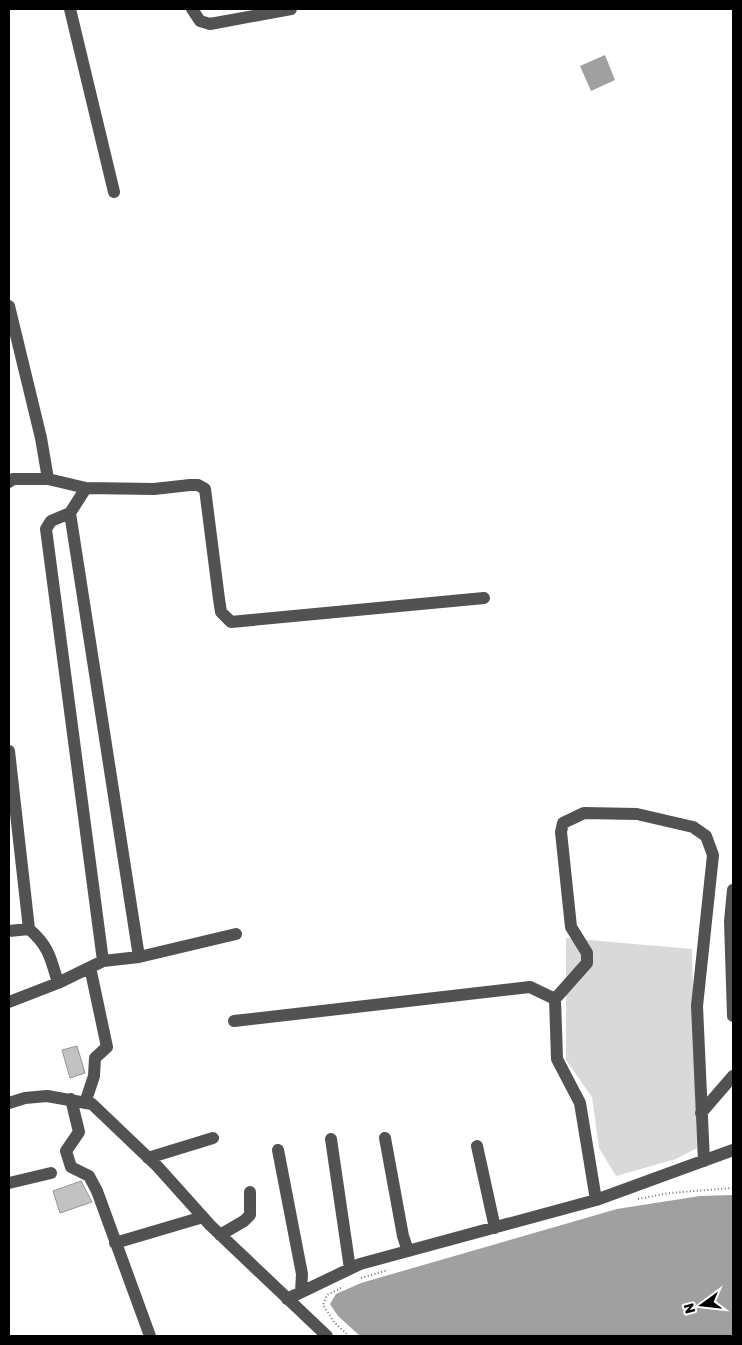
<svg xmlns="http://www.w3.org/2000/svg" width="742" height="1345" viewBox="0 0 742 1345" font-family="Rubik,sans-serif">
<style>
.green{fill:#d9d9d9}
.water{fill:#a0a0a0}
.building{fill:#c2c2c2;stroke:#969696}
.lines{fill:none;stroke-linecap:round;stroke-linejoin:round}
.path{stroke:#747474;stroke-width:2;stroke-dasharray:1 2.5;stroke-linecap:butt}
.minor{stroke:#525252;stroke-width:12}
</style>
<rect width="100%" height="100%" fill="#fff"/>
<path class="green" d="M566,938L692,949L697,1148L676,1159L616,1176L599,1148L592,1097L566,1060Z"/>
<path class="water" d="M605,55L615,80L591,91L580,66Z
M733,1195V1336H360L338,1316L330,1304L336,1294L361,1283L617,1209L700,1196Z"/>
<path class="building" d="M77,1046L85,1073L70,1078L62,1050Z
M81,1181L92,1202L60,1213L53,1191Z"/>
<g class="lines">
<path class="path" d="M638,1199L669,1193L733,1188
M361,1278L388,1270
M341,1288L327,1295L323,1305L334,1322L349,1336"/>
<path class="minor" d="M70,9L114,192
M192,9L200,21L210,24L291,9
M9,306L41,438L48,479H13L9,482
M48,479L86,488L154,489L190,485H198L205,489L219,599L221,612L231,622L484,598
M86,488L70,513L51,521L46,529L103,961
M70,513L139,957
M9,751L29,929L9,931
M733,890L730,921L733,1016
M29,929C49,946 51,959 58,983
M555,999L587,963V953L571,927L561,832L563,823L584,813L637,814L693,827L706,836L713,855L697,1006L704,1161
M9,1002L58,983L103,961L139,957L236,934
M234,1021L530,987L555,999L557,1059L580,1103L596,1200
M71,1099L79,1132L66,1151L71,1167L89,1176L97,1191L150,1336
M9,1103L25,1098L47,1096L92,1104L158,1167L210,1225L327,1336
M85,1103L94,1076L95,1058L107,1047L90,967
M701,1113L733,1076
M385,1138L403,1236L408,1251
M331,1139L350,1269
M477,1146L495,1228
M278,1150L302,1274L301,1292
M148,1158L213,1138
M9,1183L51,1173
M220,1235L244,1221L250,1215V1192
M115,1243L203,1217
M287,1299L360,1264L596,1200L733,1150"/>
</g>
<rect width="742" height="1345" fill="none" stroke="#000000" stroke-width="20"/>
<g transform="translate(702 1305) rotate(255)" stroke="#ffffff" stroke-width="4" paint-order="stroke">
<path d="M0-4L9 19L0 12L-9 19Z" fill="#000000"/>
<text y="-8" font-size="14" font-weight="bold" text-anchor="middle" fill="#000000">N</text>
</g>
</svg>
